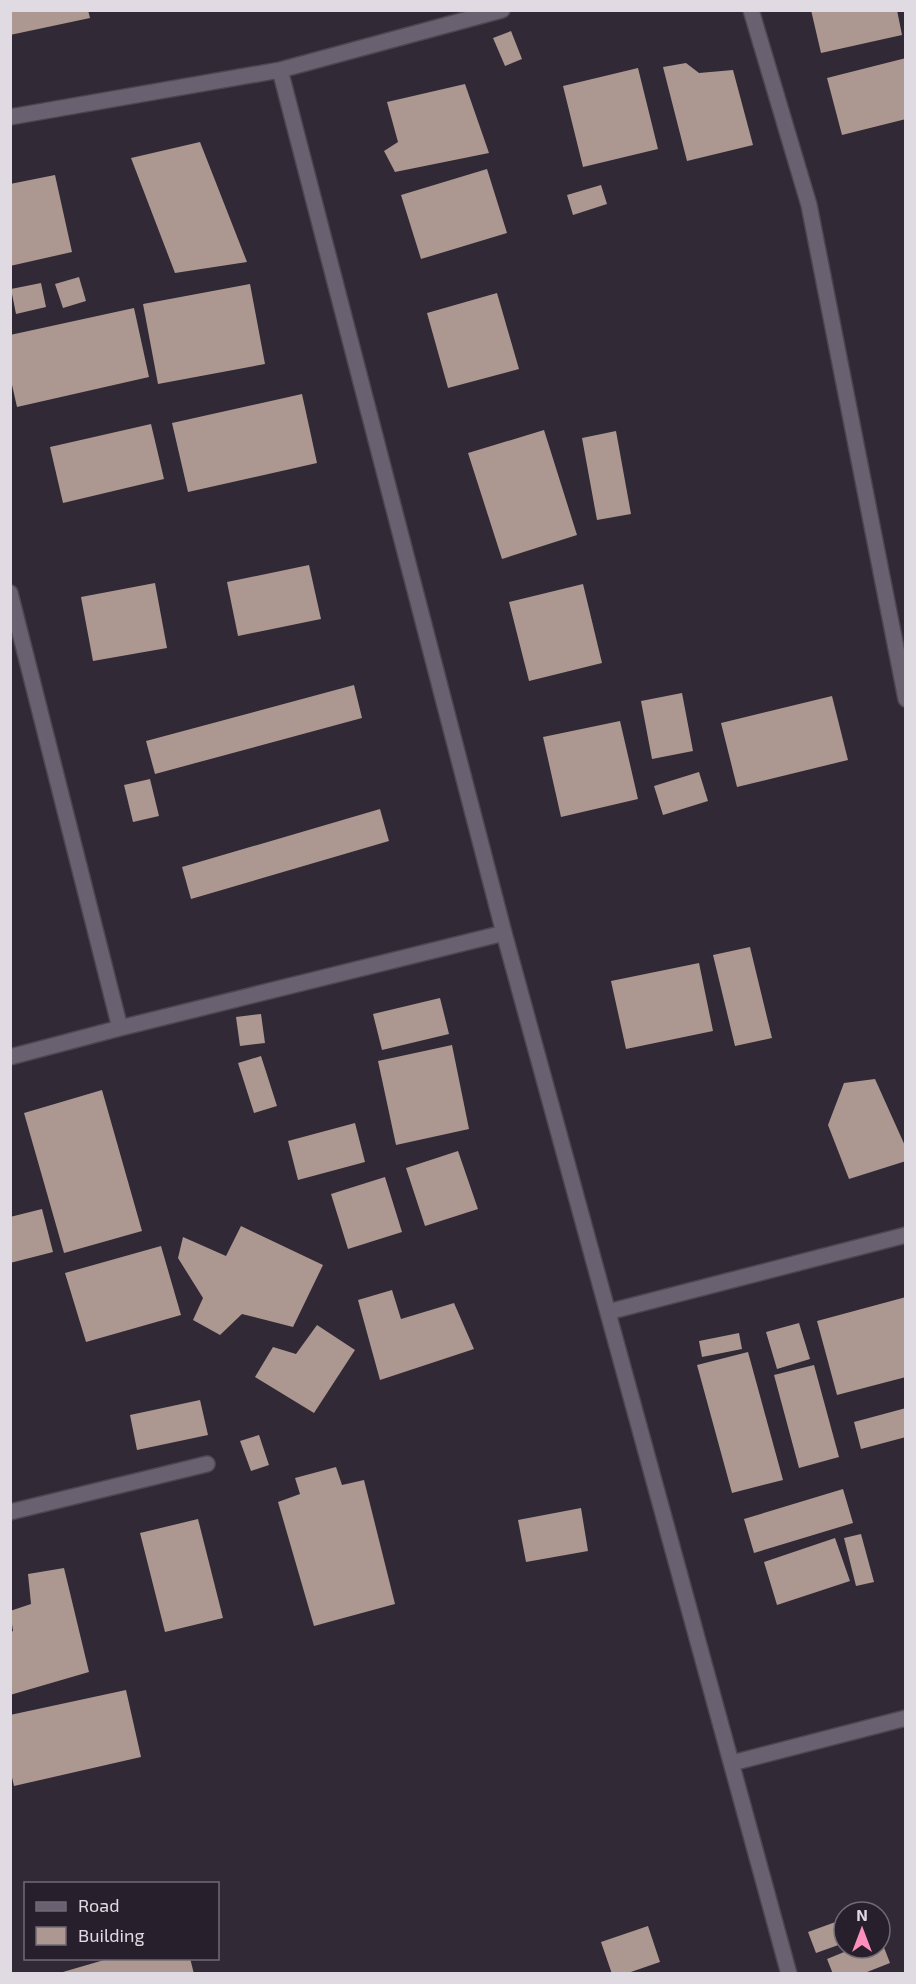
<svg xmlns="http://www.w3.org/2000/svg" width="916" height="1984" viewBox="0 0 916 1984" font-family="'Exo 2',sans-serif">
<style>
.building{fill:#ac9891}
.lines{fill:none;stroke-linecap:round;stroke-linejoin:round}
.street-casing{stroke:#4d4650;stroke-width:18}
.street{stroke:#6a6170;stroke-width:15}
</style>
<rect width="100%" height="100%" fill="#312936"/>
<path class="building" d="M10,10H88L90,18L10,35Z
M811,10H897L902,35L821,53Z
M511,31L522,59L505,66L493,38Z
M906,58V119L842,135L827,78Z
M686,63L699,73L733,70L753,145L687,161L663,67Z
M638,68L658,149L583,167L563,86Z
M465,84L489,153L395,172L384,151L398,142L387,102Z
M200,142L247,262L175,273L131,158Z
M487,169L507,233L421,259L401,195Z
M55,175L72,252L10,266V184Z
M601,185L607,204L573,215L567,195Z
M79,277L86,301L63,308L55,284Z
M41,283L46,307L16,314L11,289Z
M250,284L265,364L158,384L143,304Z
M497,293L519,369L448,388L427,313Z
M134,308L149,377L17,407L10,376V335Z
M302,394L317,463L188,492L172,423Z
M151,424L164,479L63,503L50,447Z
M544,430L577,535L502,559L468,453Z
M616,431L631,514L597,520L582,438Z
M309,565L321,619L238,636L227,582Z
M155,583L167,648L93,661L81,597Z
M583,584L602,663L529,681L509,602Z
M354,685L362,718L155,774L146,741Z
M682,693L693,751L652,759L641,701Z
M832,696L848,760L737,787L721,723Z
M620,721L638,799L561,817L543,737Z
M699,772L708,801L663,815L654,786Z
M150,779L159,816L133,822L124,785Z
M380,809L389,841L191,899L182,867Z
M750,947L772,1038L735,1046L713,955Z
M699,963L713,1031L626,1049L611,981Z
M440,998L449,1034L382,1050L373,1014Z
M261,1014L265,1043L240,1046L236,1017Z
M452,1045L469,1129L396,1145L378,1061Z
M261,1056L277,1106L254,1113L238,1063Z
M875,1079L906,1148V1161L849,1179L828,1125L844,1083Z
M102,1090L142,1231L64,1253L24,1113Z
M355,1123L365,1162L298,1180L288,1141Z
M458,1151L478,1209L425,1226L406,1168Z
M385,1177L402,1232L348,1249L331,1194Z
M42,1209L53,1252L10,1263V1217Z
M241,1226L323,1265L293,1327L242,1314L220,1335L193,1320L203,1298L178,1258L183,1237L226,1256Z
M161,1246L181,1315L86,1342L65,1273Z
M392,1290L401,1319L454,1303L474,1349L380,1380L358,1300Z
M906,1297V1377L837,1395L817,1321Z
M799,1323L810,1359L777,1369L766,1332Z
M317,1325L355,1350L314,1413L255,1377L273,1347L296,1354Z
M739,1333L742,1349L702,1357L699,1341Z
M748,1352L783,1480L732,1493L697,1365Z
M814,1365L839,1457L799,1468L774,1375Z
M200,1400L208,1435L137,1450L130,1415Z
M906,1408V1437L861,1449L854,1422Z
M259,1435L269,1465L251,1471L240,1441Z
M336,1467L342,1485L364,1480L395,1604L314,1626L278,1502L300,1494L295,1478Z
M843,1489L853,1523L754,1553L744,1519Z
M581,1508L588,1551L526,1562L518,1520Z
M198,1519L223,1618L165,1632L140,1533Z
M861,1534L874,1582L856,1586L844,1538Z
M835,1538L850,1581L777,1605L764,1562Z
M64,1568L89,1672L10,1695V1632L13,1631L10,1611L31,1604L28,1574Z
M126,1690L141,1757L14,1786L10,1769V1715Z
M841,1920L844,1930V1943L816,1953L808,1932Z
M648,1926L660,1962L625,1974H612L601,1942Z
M880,1937L890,1963L862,1974H833L827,1959L854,1948H880Z
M111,1958H190L194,1974H56Z"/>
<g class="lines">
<defs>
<path id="street" d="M751,10L809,205L906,699
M280,70L504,933L789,1974
M10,117L280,70L502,10
M10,593L120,1028
M10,1057L120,1028L504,933
M608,1312L906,1235
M10,1512L207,1464
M732,1763L906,1718"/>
</defs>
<use href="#street" class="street-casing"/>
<use href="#street" class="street"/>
</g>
<rect width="916" height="1984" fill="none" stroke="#e0dbe3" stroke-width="24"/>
<rect x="24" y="1882" width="195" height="78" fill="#271f2c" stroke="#716a75" stroke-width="1.5"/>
<rect x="36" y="1902" width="30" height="9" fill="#6a6170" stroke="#716a75" stroke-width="1.5"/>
<text x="78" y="1912" font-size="18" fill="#e0dbe3">Road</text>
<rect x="36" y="1927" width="30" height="18" fill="#ac9891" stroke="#716a75" stroke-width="1.5"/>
<text x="78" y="1942" font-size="18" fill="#e0dbe3">Building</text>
<g transform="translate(862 1930)"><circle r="28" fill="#271f2c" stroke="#716a75" stroke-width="1.5"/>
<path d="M0-4.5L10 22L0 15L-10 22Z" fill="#fe8ebc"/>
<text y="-9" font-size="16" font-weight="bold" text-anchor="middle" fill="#e0dbe3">N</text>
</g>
</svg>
